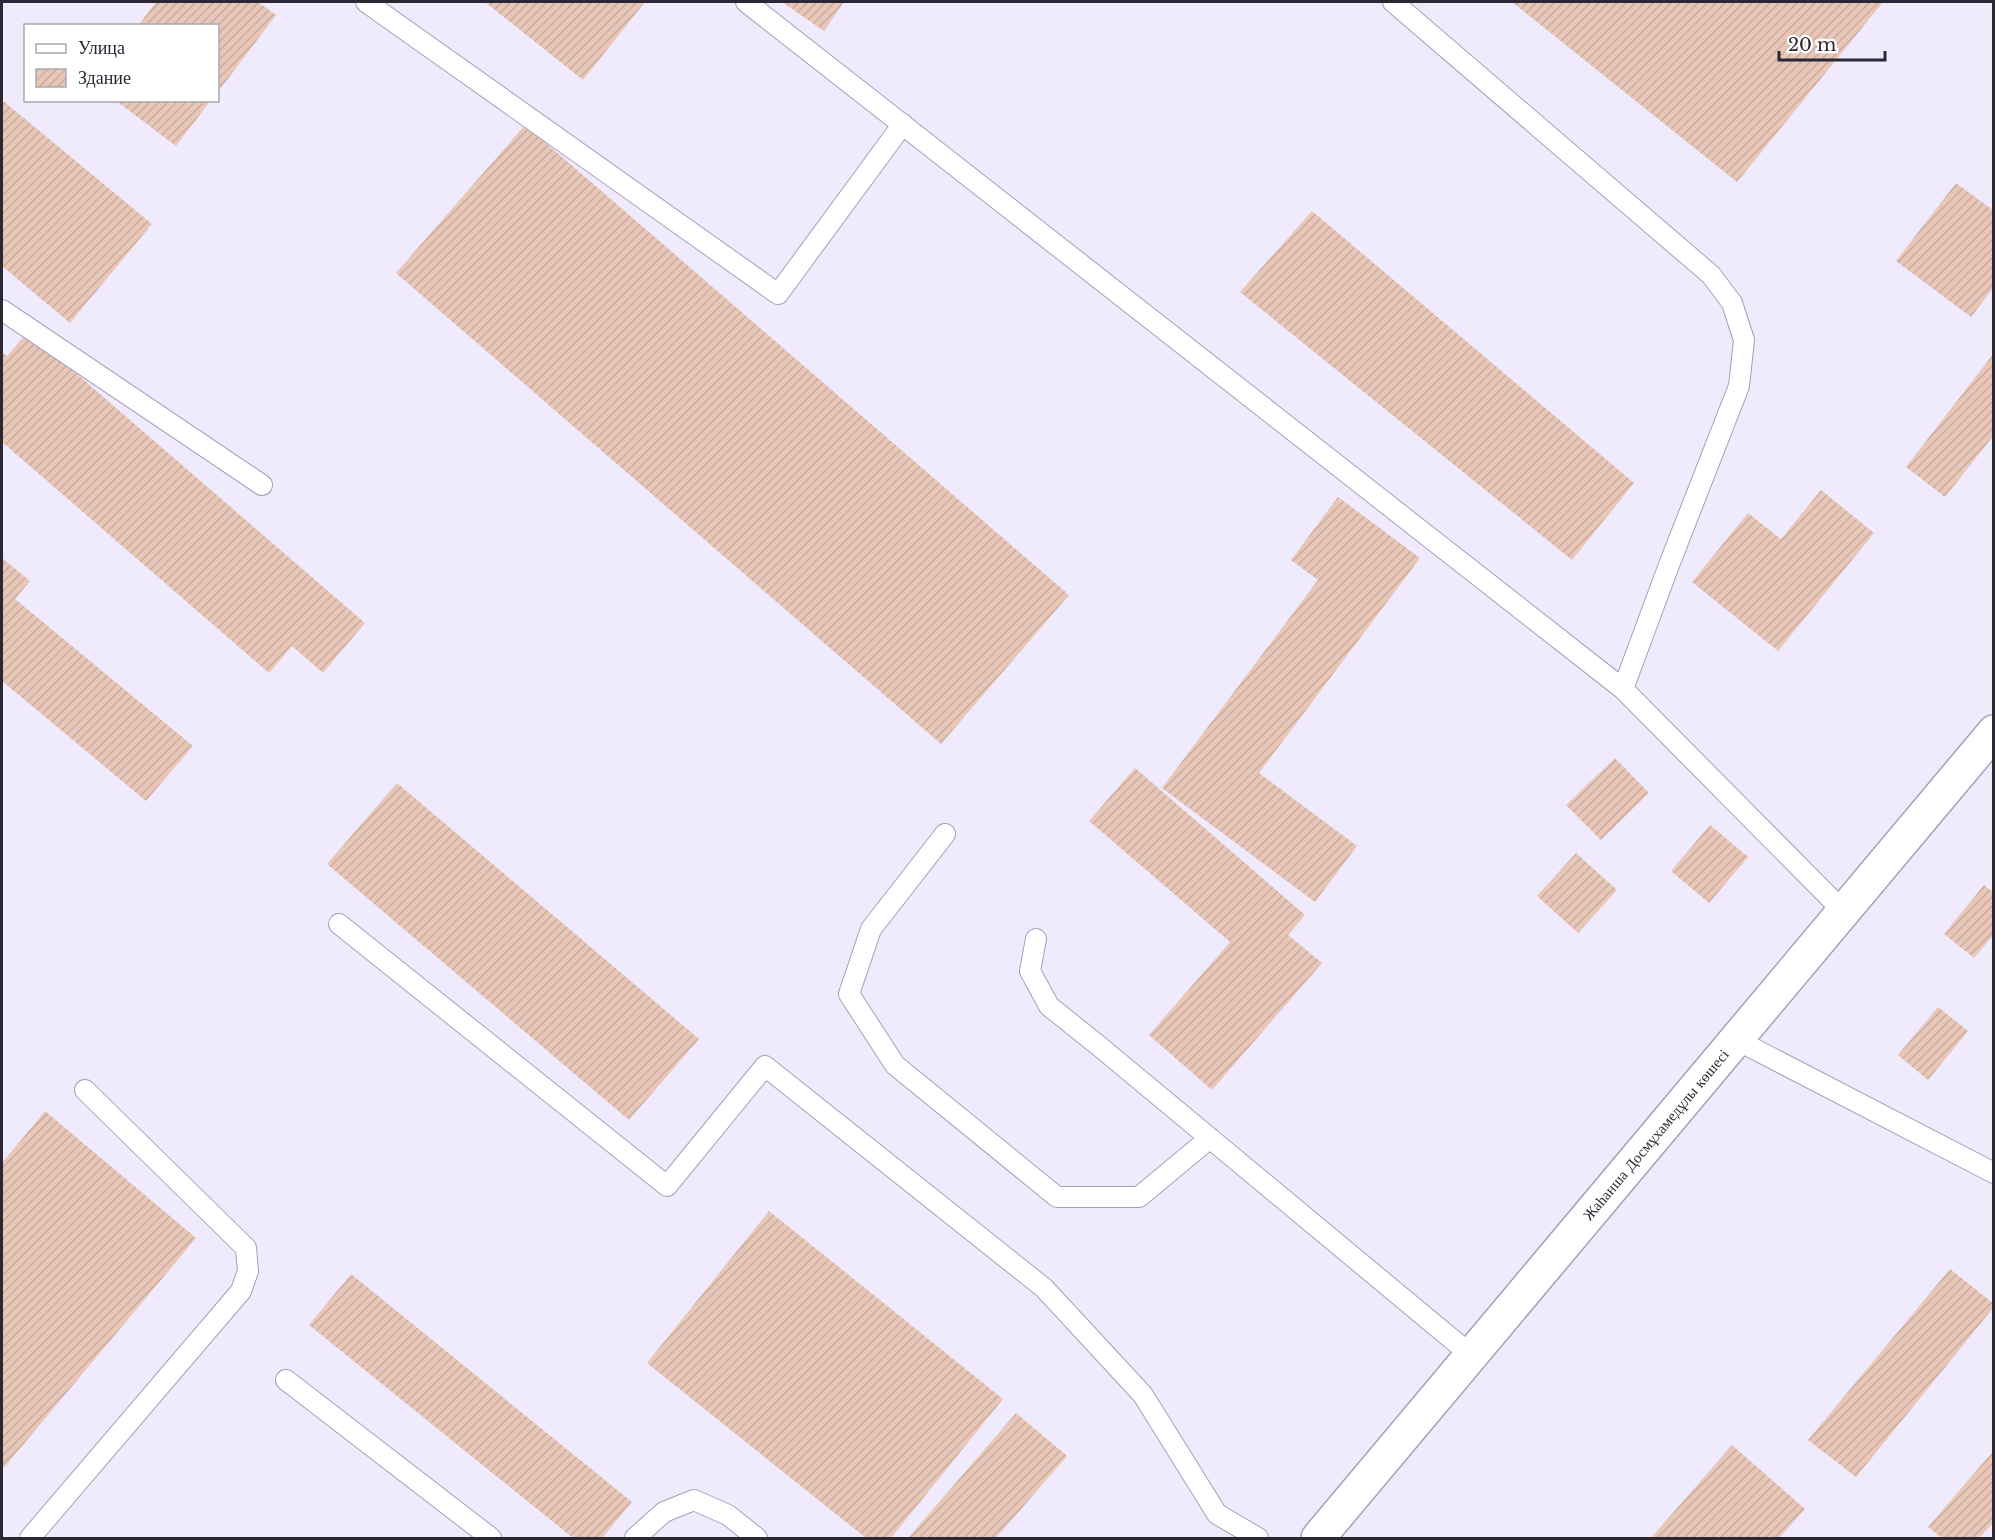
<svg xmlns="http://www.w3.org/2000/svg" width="1995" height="1540" viewBox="0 0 1995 1540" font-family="'Libre Baskerville',serif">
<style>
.building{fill:url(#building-hatch)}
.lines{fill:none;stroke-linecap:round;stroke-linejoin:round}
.lane-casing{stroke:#a79ebc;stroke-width:22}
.street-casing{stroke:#a79ebc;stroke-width:36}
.lane{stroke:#fff;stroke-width:20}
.street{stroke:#fff;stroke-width:33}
.labels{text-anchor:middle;stroke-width:4.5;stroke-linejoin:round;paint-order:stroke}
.street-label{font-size:15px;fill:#2b2733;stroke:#fff}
</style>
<defs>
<pattern id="building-hatch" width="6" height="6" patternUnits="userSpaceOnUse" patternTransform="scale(1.5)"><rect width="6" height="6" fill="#e9c7b8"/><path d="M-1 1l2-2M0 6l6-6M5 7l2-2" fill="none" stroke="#c8ab9f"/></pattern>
</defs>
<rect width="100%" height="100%" fill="#f0eafd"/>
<path class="building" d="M156,2H258L276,15L218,92V26H138Z
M485,2H645L583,80Z
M782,2H844L824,31Z
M1512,2H1883L1737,182Z
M2,100L152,224L70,323L2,266Z
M115,100H211L176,146Z
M525,125L1069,595L941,744L396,273Z
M1956,183L1994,211V287L1971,317L1896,261Z
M1312,211L1634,483L1572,560L1240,292Z
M28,332L365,623L323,673L292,646L269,673L2,442V352L7,356Z
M1994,353V435L1945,497L1906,467Z
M1821,490L1874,533L1778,651L1692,582L1748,513L1781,539Z
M1338,497L1420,558L1259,773L1357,846L1315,902L1162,788L1318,580L1291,560Z
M2,558L30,581L15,599L193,746L146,801L2,681Z
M1615,758L1649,793L1601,840L1566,805Z
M1135,768L1305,915L1288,935L1322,963L1212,1090L1149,1035L1230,942L1089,821Z
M397,783L699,1039L629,1120L327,864Z
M1710,825L1748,857L1709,903L1671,871Z
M1576,853L1617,890L1578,933L1537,896Z
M1984,885L1994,893V934L1974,958L1944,934Z
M1938,1007L1968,1031L1928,1080L1898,1055Z
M45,1111L196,1238L2,1470V1163Z
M769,1211L1003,1399L891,1538H866L647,1363Z
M1950,1269L1994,1304V1307L1856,1477L1808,1440Z
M351,1274L632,1502L602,1538H573L309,1325Z
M1016,1413L1067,1456L996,1538H908Z
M1732,1445L1805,1509L1779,1538H1651Z
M1994,1450V1522L1979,1538H1942L1928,1527Z"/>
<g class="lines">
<defs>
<path id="lane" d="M366,2L778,294L903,124
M746,2L1623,689L1843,911
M1393,2L1711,275L1732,303L1744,340L1739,386L1669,565L1623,689
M2,310L262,485
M945,834L871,929L849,994L895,1065L1057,1197H1139L1210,1138
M339,924L667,1186L765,1066L1044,1288L1143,1395L1217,1514L1258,1538
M1036,939L1030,971L1049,1006L1099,1046L1471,1355
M1735,1039L1994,1173
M286,1380L491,1538
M30,1538L241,1291L248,1271L246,1248L85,1090
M635,1538L664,1512L694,1500L728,1515L757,1538"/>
<g id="street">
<path id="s1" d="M1318,1538L1994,732"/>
</g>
</defs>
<use href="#lane" class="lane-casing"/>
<use href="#street" class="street-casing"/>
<use href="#lane" class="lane"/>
<use href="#street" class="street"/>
</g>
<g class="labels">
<g class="street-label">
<text dy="5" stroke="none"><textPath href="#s1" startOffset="526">Жаһанша Досмұхамедұлы көшесі</textPath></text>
</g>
</g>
<rect width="1995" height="1540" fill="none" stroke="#2b2733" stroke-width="6"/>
<rect x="24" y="24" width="195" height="78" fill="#ffffff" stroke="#aaa9ad" stroke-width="1.5"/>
<rect x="36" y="44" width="30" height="9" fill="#ffffff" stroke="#aaa9ad" stroke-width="1.5"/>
<text x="78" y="54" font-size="18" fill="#2b2733">Улица</text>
<rect x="36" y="69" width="30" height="18" fill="url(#building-hatch)" stroke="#aaa9ad" stroke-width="1.5"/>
<text x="78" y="84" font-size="18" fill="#2b2733">Здание</text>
<path d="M1779 51v9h106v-9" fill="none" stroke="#2b2733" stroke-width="3"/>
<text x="1788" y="51" font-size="18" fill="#2b2733" stroke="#ffffff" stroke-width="4.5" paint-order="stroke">20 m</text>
</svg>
